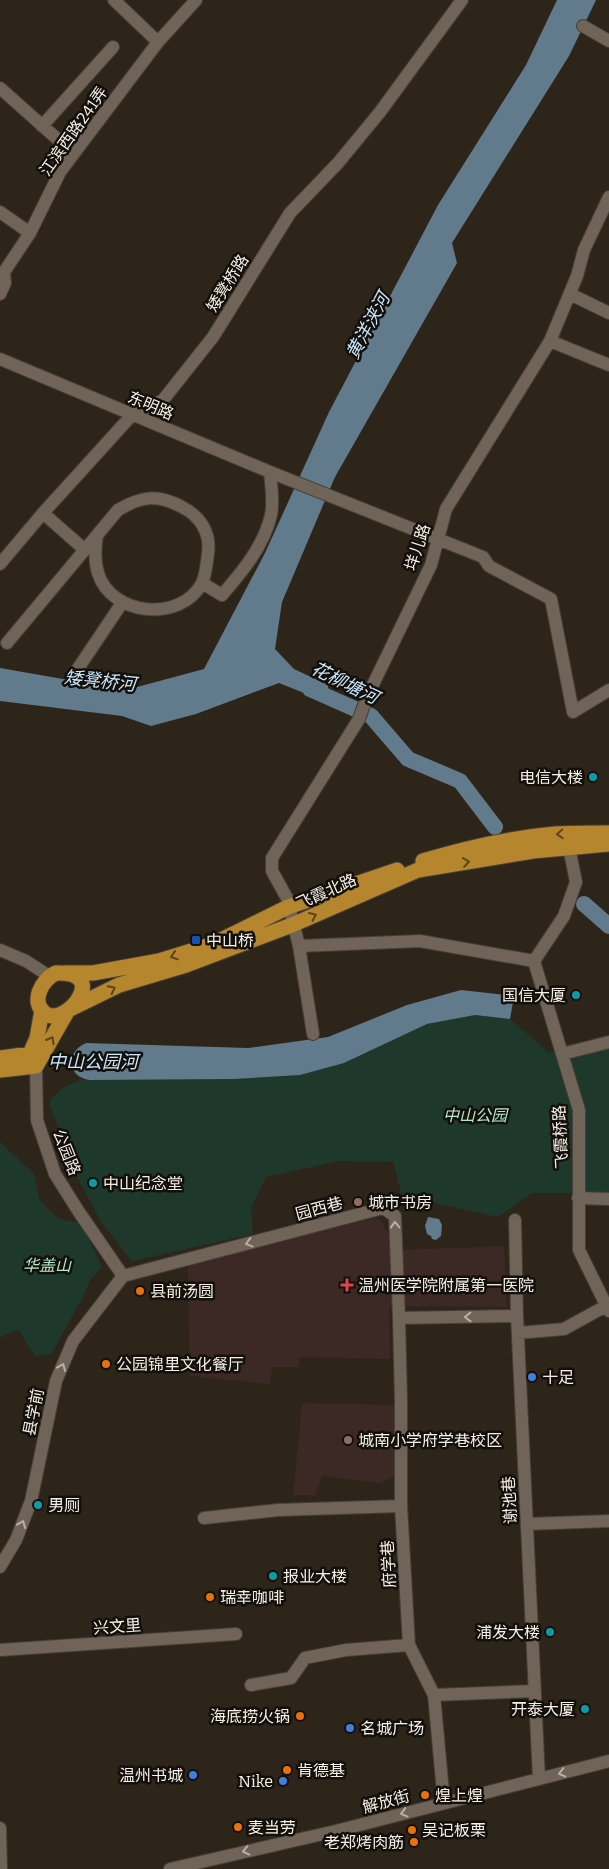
<svg xmlns="http://www.w3.org/2000/svg" width="609" height="1869" viewBox="0 0 609 1869" font-family="Bitter,'Noto Sans SC',serif">
<style>
.education{fill:#3c2825}
.green{fill:#1e382b}
.water{fill:#617a8c}
.lines{fill:none;stroke-linecap:round;stroke-linejoin:round}
.river{stroke:#617a8c;stroke-width:16}
.minor-casing{stroke:#474036;stroke-width:14}
.major-casing{stroke:#474036;stroke-width:17}
.minor{stroke:#6f6457;stroke-width:12}
.major{stroke:#b6862e;stroke-width:15}
.oneway{stroke:#5c451a}
.oneway2{stroke:#b9b0a6}
.culture-dot{fill:#0f9aa8;stroke:#130f0a;stroke-width:2}
.transit-dot{fill:#1a4fb4;stroke:#130f0a;stroke-width:2}
.education-dot{fill:#8d6e63;stroke:#130f0a;stroke-width:2}
.health-dot{fill:#e0444e;stroke:#130f0a;stroke-width:2}
.food-dot{fill:#e8710a;stroke:#130f0a;stroke-width:2}
.shop-dot{fill:#3f7fe0;stroke:#130f0a;stroke-width:2}
.labels{text-anchor:middle;stroke-width:5;stroke-linejoin:round;paint-order:stroke}
.street-label{font-size:16px;fill:#f5efe7;stroke:#130f0a}
.poi-label{font-size:16px;fill:#f5efe7;stroke:#130f0a;text-anchor:start}
.park-label{font-size:16px;font-style:italic;fill:#b0e9cb;stroke:#130f0a}
.water-label{font-size:18px;font-style:italic;fill:#c9e6fb;stroke:#130f0a}
</style>
<rect width="100%" height="100%" fill="#2e251a"/>
<path class="education" d="M375,1218L381,1221L398,1250L504,1246L507,1307L389,1306L390,1359L299,1357V1367H272L270,1384L190,1376L188,1263Z
M302,1403L398,1405L397,1474L381,1483L322,1476L315,1495H293Z"/>
<path class="green" d="M475,1015L510,1019L548,1052L609,1047V1193H532L498,1217L402,1196L393,1162L339,1161L266,1177L251,1208L253,1234L132,1261L101,1222L71,1165L49,1102C59,1089 68,1083 84,1080L234,1079L300,1075L344,1063L427,1024Z
M0,1142L34,1174L40,1201L59,1219L81,1223L102,1267L90,1280L83,1297L51,1354L36,1356L28,1346L19,1330L0,1337Z"/>
<path class="water" d="M557,0H596L569,56L452,243L457,263L335,477L282,602L275,649L294,669L328,685L329,703L279,683L196,714L151,726L122,716L0,701V668L126,690L204,669L265,553L329,412L438,205L526,65Z
M461,990L514,996L510,1019L475,1015L427,1024L344,1063L300,1075L234,1079L90,1080C67,1077 65,1052 86,1043L248,1048L328,1037L407,1005Z
M428,1217L439,1219L442,1225L441,1236L436,1240L432,1239L431,1236L427,1234L425,1226Z"/>
<g class="lines">
<path class="river" d="M310,689L371,716L408,759L460,781L495,827
M584,904L609,926"/>
<defs>
<path id="minor" d="M114,0L158,42
M583,26L609,41
M0,88L73,153
M42,126L113,47
M0,212L30,233
M0,294L5,283L4,272L30,233L60,172L158,42L196,0
M570,294L609,313
M550,341L609,365
M0,359L270,472L483,557L489,566L551,599L573,712L609,690
M43,513L85,550
M0,564L43,513L132,415L163,400L213,337L290,213L338,163L380,112L462,0
M202,583L222,595C242,572 264,546 271,515C274,502 271,485 270,472
M7,643L118,510C141,496 158,494 182,507C200,516 211,533 208,553C207,563 206,574 202,583C181,623 111,616 98,573C94,560 95,548 97,535
M77,670L122,603
M569,847L576,882L564,916L534,961L579,1110V1250L609,1311
M299,946L420,941L534,961
M0,950L26,961L49,976
M313,1034L299,946L287,898L272,871V858L359,719L367,697L431,565L446,509L550,341L577,276L584,250L609,197
M562,1054L609,1042
M32,1058L36,1066L37,1120L55,1174L79,1212L123,1276
M578,1198L609,1199
M515,1220L517,1316L539,1779
M123,1276L383,1208L395,1216L399,1318L517,1316
M399,1318L401,1401V1506L409,1645L434,1695L444,1803
M518,1333L564,1329L606,1306
M204,1518L278,1510L401,1506
M527,1524L609,1521
M0,1567L16,1540L31,1501L56,1381L73,1341L123,1276
M0,1650L236,1634
M251,1685L291,1678L305,1658L346,1650L409,1645
M434,1695L534,1691
M0,1828L1,1869
M170,1869L336,1831L609,1761"/>
<path id="major" d="M423,861C466,848 511,838 555,834C573,833 591,833 609,833
M56,973C111,971 66,1027 46,1014C29,1003 42,979 56,973Z
M66,973H93L159,961L211,945L288,907L397,870
M0,1058L30,1054L37,1038L42,1010
M0,1070L36,1066L68,1010L119,985L186,965L292,925L418,870L533,851L609,844"/>
</defs>
<use href="#minor" class="minor-casing"/>
<use href="#major" class="major-casing"/>
<use href="#minor" class="minor"/>
<use href="#major" class="major"/>
</g>
<defs><path id="oneway-chevron" d="M-2-3.5L2.5 0L-2 3.5" fill="none" stroke-width="1.6" stroke-linecap="round" stroke-linejoin="round" transform="scale(1.25)"/></defs>
<g class="oneway">
<use href="#oneway-chevron" transform="translate(560 834) rotate(177)"/>
<use href="#oneway-chevron" transform="translate(466 862) rotate(-9)"/>
<use href="#oneway-chevron" transform="translate(313 916) rotate(-24)"/>
<use href="#oneway-chevron" transform="translate(174 956) rotate(162)"/>
<use href="#oneway-chevron" transform="translate(112 989) rotate(-26)"/>
<use href="#oneway-chevron" transform="translate(51 1040) rotate(-60)"/>
</g>
<g class="oneway2">
<use href="#oneway-chevron" transform="translate(395 1225) rotate(-92)"/>
<use href="#oneway-chevron" transform="translate(249 1243) rotate(165)"/>
<use href="#oneway-chevron" transform="translate(468 1317) rotate(179)"/>
<use href="#oneway-chevron" transform="translate(62 1367) rotate(-67)"/>
<use href="#oneway-chevron" transform="translate(22 1524) rotate(-68)"/>
<use href="#oneway-chevron" transform="translate(562 1773) rotate(166)"/>
<use href="#oneway-chevron" transform="translate(404 1813) rotate(165)"/>
<use href="#oneway-chevron" transform="translate(246 1851) rotate(167)"/>
</g>
<g class="culture-dot">
<circle cx="593" cy="777" r="5"/>
<circle cx="576" cy="995" r="5"/>
<circle cx="93" cy="1183" r="5"/>
<circle cx="38" cy="1505" r="5"/>
<circle cx="273" cy="1576" r="5"/>
<circle cx="550" cy="1632" r="5"/>
<circle cx="585" cy="1709" r="5"/>
</g>
<rect class="transit-dot" x="191" y="935" width="10" height="10" rx="2.5"/>
<g class="education-dot">
<circle cx="358" cy="1202" r="5"/>
<circle cx="348" cy="1440" r="5"/>
</g>
<path class="health-dot" d="M344.5 1277.5h5v5h5v5h-5v5h-5v-5h-5v-5h5z"/>
<g class="food-dot">
<circle cx="140" cy="1291" r="5"/>
<circle cx="106" cy="1364" r="5"/>
<circle cx="210" cy="1597" r="5"/>
<circle cx="300" cy="1716" r="5"/>
<circle cx="287" cy="1770" r="5"/>
<circle cx="425" cy="1795" r="5"/>
<circle cx="238" cy="1827" r="5"/>
<circle cx="412" cy="1830" r="5"/>
<circle cx="414" cy="1842" r="5"/>
</g>
<g class="shop-dot">
<circle cx="532" cy="1377" r="5"/>
<circle cx="350" cy="1728" r="5"/>
<circle cx="193" cy="1775" r="5"/>
<circle cx="283" cy="1781" r="5"/>
</g>
<g class="labels">
<g class="street-label">
<text transform="translate(73 131) rotate(-55)" y="6">江滨西路241弄</text>
<text transform="translate(227 283) rotate(-58)" y="6">矮凳桥路</text>
<text transform="translate(151 405) rotate(23)" y="6">东明路</text>
<text transform="translate(417 547) rotate(-72)" y="6">垟儿路</text>
<text transform="translate(326 891) rotate(-24)" y="6">飞霞北路</text>
<text transform="translate(560 1137) rotate(-93)" y="6">飞霞桥路</text>
<text transform="translate(67 1152) rotate(68)" y="6">公园路</text>
<text transform="translate(319 1208) rotate(-15)" y="6">园西巷</text>
<text transform="translate(33 1412) rotate(-79)" y="6">县学前</text>
<text transform="translate(509 1500) rotate(-93)" y="6">谢池巷</text>
<text transform="translate(388 1564) rotate(-93)" y="6">府学巷</text>
<text transform="translate(117 1626) rotate(-4)" y="6">兴文里</text>
<text transform="translate(386 1801) rotate(-15)" y="6">解放街</text>
</g>
<g class="poi-label">
<text x="583" y="783" text-anchor="end">电信大楼</text>
<text x="206" y="946">中山桥</text>
<text x="566" y="1001" text-anchor="end">国信大厦</text>
<text x="103" y="1189">中山纪念堂</text>
<text x="368" y="1208">城市书房</text>
<text x="358" y="1291">温州医学院附属第一医院</text>
<text x="150" y="1297">县前汤圆</text>
<text x="116" y="1370">公园锦里文化餐厅</text>
<text x="542" y="1383">十足</text>
<text x="358" y="1446">城南小学府学巷校区</text>
<text x="48" y="1511">男厕</text>
<text x="283" y="1582">报业大楼</text>
<text x="220" y="1603">瑞幸咖啡</text>
<text x="540" y="1638" text-anchor="end">浦发大楼</text>
<text x="575" y="1715" text-anchor="end">开泰大厦</text>
<text x="290" y="1722" text-anchor="end">海底捞火锅</text>
<text x="360" y="1734">名城广场</text>
<text x="297" y="1776">肯德基</text>
<text x="183" y="1781" text-anchor="end">温州书城</text>
<text x="273" y="1787" text-anchor="end">Nike</text>
<text x="435" y="1801">煌上煌</text>
<text x="248" y="1833">麦当劳</text>
<text x="422" y="1836">吴记板栗</text>
<text x="404" y="1848" text-anchor="end">老郑烤肉筋</text>
</g>
<g class="park-label">
<text x="475" y="1121">中山公园</text>
<text x="47" y="1271">华盖山</text>
</g>
<g class="water-label">
<text transform="translate(368 326) rotate(-62)" y="6">黄洋浃河</text>
<text transform="translate(100 681) rotate(6)" y="6">矮凳桥河</text>
<text transform="translate(345 683) rotate(26)" y="6">花柳塘河</text>
<text x="93" y="1068">中山公园河</text>
</g>
</g>
</svg>
